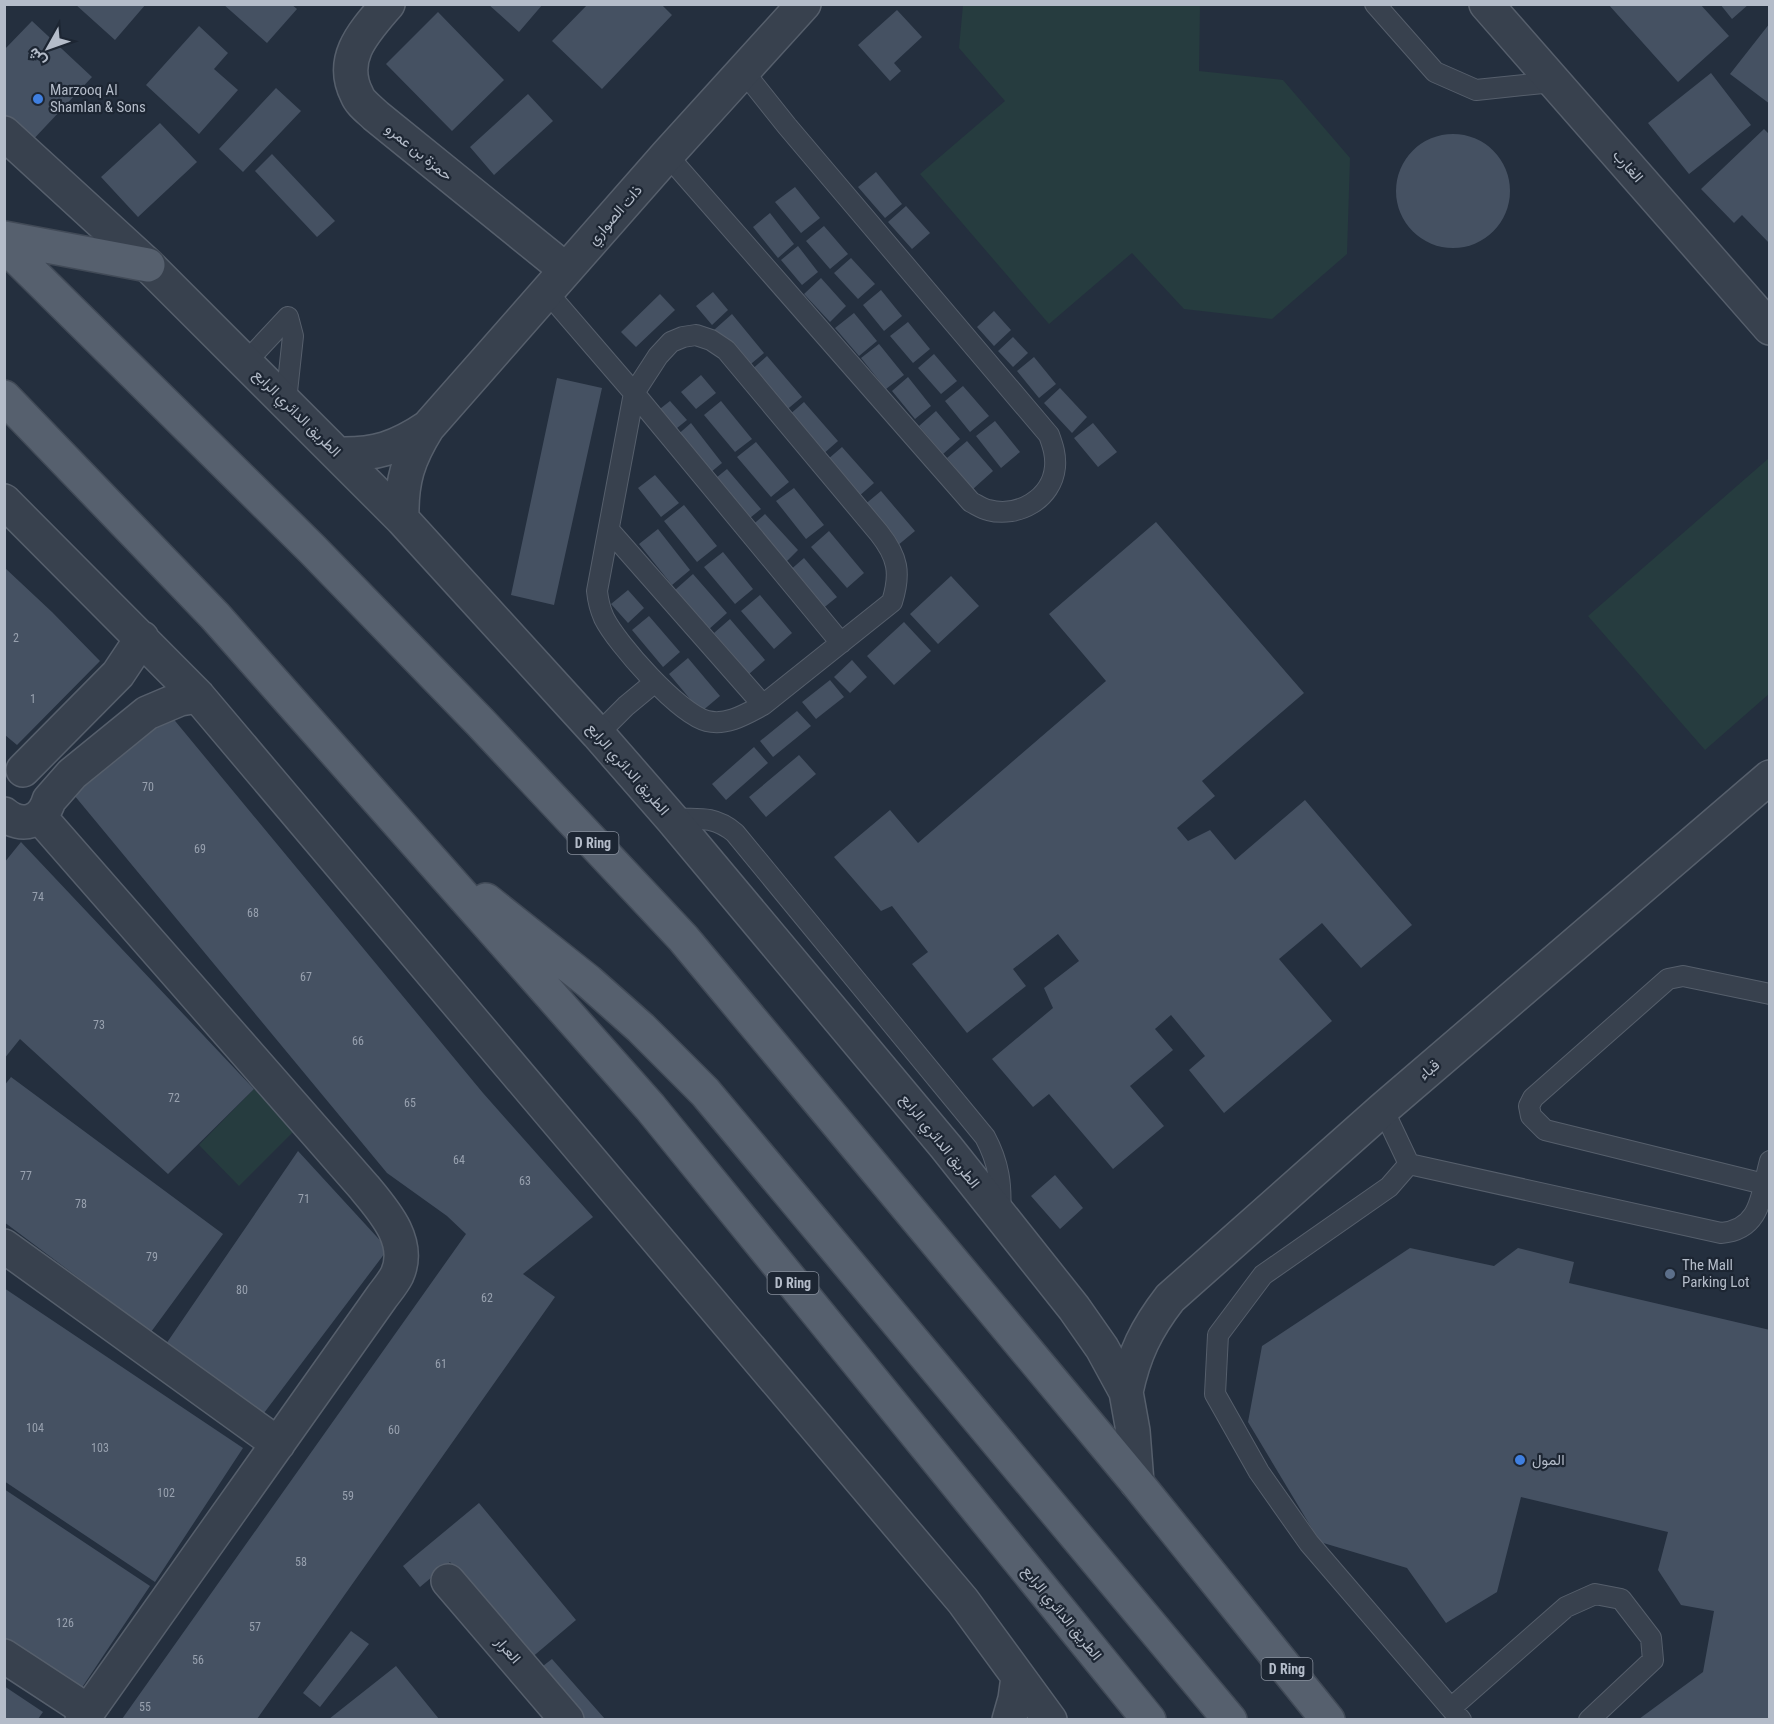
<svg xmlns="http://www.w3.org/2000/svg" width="1774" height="1724" viewBox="0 0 1774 1724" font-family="'Roboto Condensed',Vazirmatn,sans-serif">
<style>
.green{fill:#263c3f}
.building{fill:#455162}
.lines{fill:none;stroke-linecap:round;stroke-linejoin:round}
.service-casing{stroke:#565f6c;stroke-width:22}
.minor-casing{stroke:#565f6c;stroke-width:36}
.primary-casing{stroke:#414a57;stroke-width:36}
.service{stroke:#38414e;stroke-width:20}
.minor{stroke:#38414e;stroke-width:33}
.primary{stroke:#56606e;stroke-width:33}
.shop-dot{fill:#3f7fe0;stroke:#1d2633;stroke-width:2}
.service-dot{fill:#5c6f8a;stroke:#1d2633;stroke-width:2}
.labels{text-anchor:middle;stroke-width:4.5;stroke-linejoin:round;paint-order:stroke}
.number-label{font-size:12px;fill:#98a1af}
.shield{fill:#1d2633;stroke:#878f9c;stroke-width:1.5}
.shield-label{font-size:14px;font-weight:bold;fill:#b4bcc9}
.poi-label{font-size:15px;fill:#b4bcc9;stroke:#1d2633;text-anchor:start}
.street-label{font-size:15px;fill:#b4bcc9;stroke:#1d2633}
</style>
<rect width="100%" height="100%" fill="#242f3e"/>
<path class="green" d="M963,5H1200L1199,71L1283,80L1350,158L1347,254L1272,319L1184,309L1132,253L1049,324L920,174L1005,101L959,48Z
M1769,458V694L1705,750L1588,616Z
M254,1089L295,1130L239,1186L199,1145Z"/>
<path class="building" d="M75,4H146L115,40Z
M223,4H291L297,9L267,43Z
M488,4H543L519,32Z
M588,4H661L672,15L602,89L552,41Z
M1608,4H1700L1729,36L1678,82Z
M1720,4H1749L1732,19Z
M897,10L922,37L894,63L901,71L890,81L858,45Z
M438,12L504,80L452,131L386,64Z
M32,21L92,77L29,144L4,121V50Z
M1770,23V104L1730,74Z
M199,26L228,53L214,69L238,90L199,134L146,85Z
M1711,73L1751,125L1689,174L1648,123Z
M276,88L301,111L243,172L219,149Z
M528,94L553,121L494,175L470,147Z
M160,123L197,162L138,217L101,177Z
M1764,129L1770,135V244L1742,215L1734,223L1701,189Z
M1396 191a57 57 0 1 1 114 0a57 57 0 1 1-114 0Z
M272,154L335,221L317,237L255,171Z
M876,172L902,204L885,218L858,187Z
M795,187L820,218L801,233L775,202Z
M906,206L930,233L912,249L888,222Z
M770,213L794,244L778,258L753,227Z
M824,226L848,254L830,269L806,241Z
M798,246L818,272L802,285L781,260Z
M851,258L875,284L858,299L834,273Z
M821,278L846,306L830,322L804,294Z
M881,290L902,316L884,331L863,305Z
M713,292L728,310L712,325L696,306Z
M660,294L675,310L636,347L621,332Z
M994,311L1011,330L994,346L977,327Z
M854,313L877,341L859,356L835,328Z
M732,314L764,353L746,368L714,330Z
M908,322L930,349L913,363L890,336Z
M1013,337L1028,353L1013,367L998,351Z
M879,344L904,375L886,389L861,358Z
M934,354L957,381L941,394L918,368Z
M767,356L802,397L784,412L749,372Z
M1034,357L1056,384L1039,398L1017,371Z
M701,375L716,393L696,409L681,392Z
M908,377L931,406L915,419L892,391Z
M557,378L602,388L554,605L511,595Z
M963,386L989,416L970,432L945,401Z
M1060,388L1087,417L1072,433L1044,403Z
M670,401L687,420L672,432L656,412Z
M721,401L752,439L735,452L704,415Z
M804,402L838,441L822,455L788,416Z
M936,411L960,439L943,454L919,426Z
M995,421L1020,452L1001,468L976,436Z
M691,423L722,463L705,477L674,438Z
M1093,423L1117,452L1098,467L1074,438Z
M967,441L993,471L973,489L947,458Z
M756,442L789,482L771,497L737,457Z
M842,447L874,483L858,497L827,460Z
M727,469L761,509L745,522L711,482Z
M655,475L679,503L661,517L638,488Z
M794,488L824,525L806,539L776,501Z
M881,491L915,531L897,546L863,506Z
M684,505L717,546L697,562L664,521Z
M765,514L798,550L783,565L749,528Z
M1156,522L1304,693L1202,781L1215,796L1177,828L1188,841L1210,830L1235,860L1305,800L1412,925L1361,968L1322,923L1279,959L1332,1021L1224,1113L1189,1070L1205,1056L1171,1015L1155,1029L1173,1050L1130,1086L1164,1126L1113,1169L1049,1094L1033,1107L992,1059L1053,1008L1044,988L1079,961L1058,934L1013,969L1026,986L967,1033L912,964L928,952L892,906L881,911L834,857L890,810L918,843L1106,681L1049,614Z
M658,529L690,570L672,585L639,544Z
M829,531L864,573L847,588L811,547Z
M723,552L753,589L735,604L704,567Z
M804,558L837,597L821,610L788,572Z
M5,568L52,612L100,661L17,745L5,735Z
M693,574L727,613L708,630L675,590Z
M951,576L979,606L938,644L910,614Z
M628,590L644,608L628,623L611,604Z
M760,595L792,633L774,649L741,611Z
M649,616L680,652L663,667L632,630Z
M730,619L765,660L749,674L714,633Z
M904,622L931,651L894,685L867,656Z
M688,658L720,696L701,712L669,674Z
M852,660L867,677L850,693L834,677Z
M830,680L844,697L816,719L802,702Z
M797,711L811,726L773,757L760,741Z
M171,716L483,1093L593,1217L523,1274L555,1297L257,1719H122L466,1234L447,1216L387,1173L74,795Z
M754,747L768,763L726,800L712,784Z
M799,755L816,774L766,817L749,797Z
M21,842L254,1089L168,1174L20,1039L4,1059V863Z
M11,1077L223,1234L151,1332L4,1222V1086Z
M298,1151L388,1249L264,1413L166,1344Z
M1055,1175L1083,1208L1060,1229L1031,1196Z
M1410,1248L1494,1266L1518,1248L1574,1262L1569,1283L1770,1330V1719H1639L1703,1672L1714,1611L1681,1605L1658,1570L1668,1532L1521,1497L1497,1592L1446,1623L1407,1568L1320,1542L1248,1422L1262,1346Z
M4,1288L243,1448L155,1582L4,1481Z
M4,1489L150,1586L79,1692L4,1642Z
M479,1503L576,1620L530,1659L450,1562L420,1587L403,1566Z
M351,1631L369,1644L320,1707L303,1693Z
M552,1659L605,1719H584L539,1669Z
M396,1666L439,1719H329Z
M4,1686L43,1712L38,1719H4Z"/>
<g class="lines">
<defs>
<path id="service" d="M1375,4L1435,72L1476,90L1553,82
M667,155L971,502C977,505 983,509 988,510C1018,518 1052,499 1055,467C1056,455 1053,446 1049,435L787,126L744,72
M547,292L634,393L841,643
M696,335L711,340L726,350L879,533C898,557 901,573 892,602L763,705C746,714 727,726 707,721C679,714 617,644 604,618C600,609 598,601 597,591L634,393L658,356L671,342L683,337Z
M246,362L288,317L293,336L286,401
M609,530L763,705
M598,734L626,706L655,682
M672,819C697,819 714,815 735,833L985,1137C999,1163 1002,1185 1000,1215
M1383,1109L1409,1164L1721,1233C1762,1230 1761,1193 1770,1161
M1409,1164L1389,1187L1263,1275L1218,1335L1215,1394L1259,1472L1309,1543L1461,1720
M1764,1184L1545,1130L1531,1116L1529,1106L1533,1098L1668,979L1683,976L1770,994
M1451,1708L1566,1607L1595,1594L1621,1599L1651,1638L1653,1660L1589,1720"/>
<path id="minor" d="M388,4C365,31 338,58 357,95C360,103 370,110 376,116L566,270
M1486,4L1770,328
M4,133L148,265L402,519L598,734L672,819L946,1147L1074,1308L1102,1348L1126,1392L1133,1431L1137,1483
M338,454C375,455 397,448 428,427
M4,501L198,696L963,1601L1050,1720
M402,519C401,481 408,459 428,427L667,155L804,4
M23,770L118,674L142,638
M50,799L72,774L147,713L180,699L198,696
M4,814C22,829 43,822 49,800
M40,817L364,1187C384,1211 412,1242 397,1275C393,1283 386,1291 381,1298L82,1720
M4,1246L278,1444
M1126,1392C1134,1354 1146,1329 1170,1298L1383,1109L1770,777
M448,1581L567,1720
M4,1656L88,1711
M1009,1720L1015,1699L1018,1677"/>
<path id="primary" d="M4,238L148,265
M4,245L312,549L480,722L683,938L1137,1483L1328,1720
M4,397L215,616L650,1107L1149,1720
M486,900L588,981L641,1028L705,1092L1230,1720"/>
</defs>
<use href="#service" class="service-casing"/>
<use href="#minor" class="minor-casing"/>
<use href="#primary" class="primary-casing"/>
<use href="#service" class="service"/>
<use href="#minor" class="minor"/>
<use href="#primary" class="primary"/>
</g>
<g class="shop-dot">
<circle cx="38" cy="99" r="6"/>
<circle cx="1520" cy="1460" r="6"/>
</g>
<circle class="service-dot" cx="1670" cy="1274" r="6"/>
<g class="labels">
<g class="number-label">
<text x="16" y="642">2</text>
<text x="33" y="703">1</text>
<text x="148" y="791">70</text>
<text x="200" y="853">69</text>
<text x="38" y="901">74</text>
<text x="253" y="917">68</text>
<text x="306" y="981">67</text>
<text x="99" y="1029">73</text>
<text x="358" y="1045">66</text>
<text x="174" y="1102">72</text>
<text x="410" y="1107">65</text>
<text x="459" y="1164">64</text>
<text x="26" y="1180">77</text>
<text x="525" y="1185">63</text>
<text x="304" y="1203">71</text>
<text x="81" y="1208">78</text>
<text x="152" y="1261">79</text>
<text x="242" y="1294">80</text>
<text x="487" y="1302">62</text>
<text x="441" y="1368">61</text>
<text x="35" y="1432">104</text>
<text x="394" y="1434">60</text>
<text x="100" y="1452">103</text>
<text x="166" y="1497">102</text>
<text x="348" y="1500">59</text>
<text x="301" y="1566">58</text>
<text x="65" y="1627">126</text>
<text x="255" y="1631">57</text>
<text x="198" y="1664">56</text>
<text x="145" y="1711">55</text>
</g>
<g class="shield">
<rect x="567.5" y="832" width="51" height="22" rx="4.5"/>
<rect x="767.5" y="1272" width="51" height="22" rx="4.5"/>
<rect x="1261.5" y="1658" width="51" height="22" rx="4.5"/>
</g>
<g class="shield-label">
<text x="593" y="848">D Ring</text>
<text x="793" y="1288">D Ring</text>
<text x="1287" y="1674">D Ring</text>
</g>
<g class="poi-label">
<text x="50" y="95">Marzooq Al<tspan x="50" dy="17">Shamlan &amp; Sons</tspan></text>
<text x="1682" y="1270">The Mall<tspan x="1682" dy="17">Parking Lot</tspan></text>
<text x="1532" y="1465">المول</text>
</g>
<g class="street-label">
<text transform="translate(419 152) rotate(39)" y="5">حمزة بن عمرو</text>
<text transform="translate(1628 166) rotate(49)" y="5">الغارب</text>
<text transform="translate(615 215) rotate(-49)" y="5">ذات الصواري</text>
<text transform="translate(297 413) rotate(45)" y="5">الطريق الدائري الرابع</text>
<text transform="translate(628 769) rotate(49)" y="5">الطريق الدائري الرابع</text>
<text transform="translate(1429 1070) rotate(-41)" y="5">قباء</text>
<text transform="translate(940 1141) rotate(51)" y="5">الطريق الدائري الرابع</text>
<text transform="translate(1062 1613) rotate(51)" y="5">الطريق الدائري الرابع</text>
<text transform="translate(508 1650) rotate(49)" y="5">العرار</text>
</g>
</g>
<rect width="1774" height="1724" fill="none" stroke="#b4bcc9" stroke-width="12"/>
<g transform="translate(48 48) rotate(230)" stroke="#1d2633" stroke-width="4.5" paint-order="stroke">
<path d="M0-4.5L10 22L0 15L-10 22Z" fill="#b4bcc9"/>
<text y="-9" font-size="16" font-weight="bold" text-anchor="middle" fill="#b4bcc9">ش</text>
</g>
</svg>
